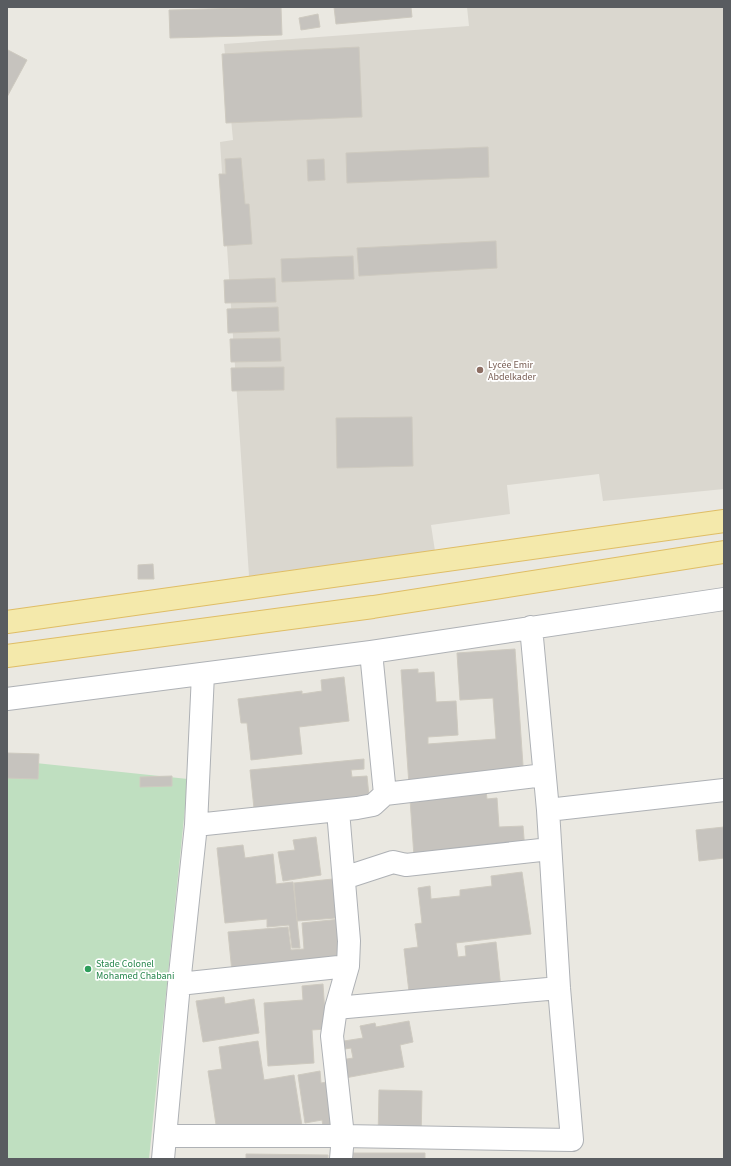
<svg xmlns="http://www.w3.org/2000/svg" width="731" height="1166" viewBox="0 0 731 1166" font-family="'Source Sans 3',sans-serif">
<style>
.education{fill:#dad7cf}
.green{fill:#bfdfc0}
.building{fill:#c6c3be;stroke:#cecac0}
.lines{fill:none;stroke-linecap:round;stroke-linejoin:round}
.minor-casing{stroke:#aeb1b5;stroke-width:24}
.major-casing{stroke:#dfbd65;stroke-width:24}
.minor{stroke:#fff;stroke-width:22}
.major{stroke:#f4e9ab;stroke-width:22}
.education-dot{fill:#8d6e63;stroke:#fff;stroke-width:1.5}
.leisure-dot{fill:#2e9e5b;stroke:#fff;stroke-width:1.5}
.labels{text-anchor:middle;stroke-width:3.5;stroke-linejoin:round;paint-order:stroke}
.education-label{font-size:10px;fill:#785e54;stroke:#fff;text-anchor:start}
.leisure-label{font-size:10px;fill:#27864d;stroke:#fff;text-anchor:start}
</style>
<rect width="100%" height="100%" fill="#eae8e1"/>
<path class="education" d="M467,7H724V489L603,501L599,474L507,485L510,514L431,525L435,551L249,576L220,142L233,140L224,44L469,26Z"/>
<path class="green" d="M7,760L188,779L149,1159H7Z"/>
<path class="building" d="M281,7L282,35L170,38L169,10Z
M334,7H411L412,17L336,24Z
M318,14L320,27L301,30L299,18Z
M359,47L362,117L226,123L222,54Z
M8,50L27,60L7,97V52Z
M488,147L489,177L347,183L346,153Z
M241,158L245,204H249L252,244L224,246L219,174H226L225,159Z
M324,159L325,180L308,181L307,160Z
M496,241L497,268L359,276L357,248Z
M353,256L354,279L282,282L281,259Z
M275,278L276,302L225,303L224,280Z
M278,307L279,331L228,333L227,309Z
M280,338L281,361L231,362L230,339Z
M284,367V390L232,391L231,368Z
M412,417L413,466L337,468L336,418Z
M153,564L154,579H138V565Z
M515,649L524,780L485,783L487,799L497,798L499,827L523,826L526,863L415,871L401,670L418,669V673L434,672L436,702L456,701L458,735L428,737V744L496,739L493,698L460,700L457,653Z
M344,677L349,721L299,727L302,754L251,760L247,723H241L238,699L302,691V694L322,691L321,680Z
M7,753L39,754L38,779L7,778Z
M364,759V769L351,770L352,777L367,776L370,806L255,818L250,770Z
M172,776V786L140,787V777Z
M724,827V858L699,861L696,830Z
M316,837L321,875L283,881L278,852L295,850L293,840Z
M243,845L245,858L273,854L276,884L293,882L300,948H292L289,925L267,927V919L225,923L217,848Z
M522,872L531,934L456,943L458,957L466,956L465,946L496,942L502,998L411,1009L404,949L418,947L415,924L422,923L418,888L430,886L431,899L460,896V890L492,886L491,876Z
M333,879L336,918L297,921L294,883Z
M341,919L346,971L233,982L228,932L288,927L291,950L304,949L302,923Z
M323,984L326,1029L312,1030L314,1063L268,1066L264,1003L303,1000L302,986Z
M224,997L225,1004L254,999L259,1033L203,1042L196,1001Z
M409,1021L413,1042L400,1045L404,1067L345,1078L341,1060L353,1058L351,1048L345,1049L344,1041L363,1038L360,1026L375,1023L376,1027Z
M258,1041L264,1080L294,1075L302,1126L218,1138L208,1071L222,1069L219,1047Z
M320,1071L321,1083L333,1081L341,1135L325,1138L322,1120L305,1123L298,1075Z
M379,1090L422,1091L421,1140H378Z
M353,1153H425V1159H353Z
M246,1154L328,1155V1159H246Z"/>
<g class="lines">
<defs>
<path id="minor" d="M371,652L385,794
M7,699L371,652L724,599
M548,810L724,790
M338,811L349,941L348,966
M196,825L357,808L373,805L385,794L544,775
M344,878L393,862L406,865L550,849
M179,984L348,966L336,1008L332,1036L343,1136L341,1159
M336,1008L559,988
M165,1136H343L572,1140L559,988L548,810L531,627
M163,1159L179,984L196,825L203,674"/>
<path id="major" d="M7,622L724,521
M7,656L373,607L724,552"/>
</defs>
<use href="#minor" class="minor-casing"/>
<use href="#major" class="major-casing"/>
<use href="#minor" class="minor"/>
<use href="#major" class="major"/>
</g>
<circle class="education-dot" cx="480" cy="370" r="4"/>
<circle class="leisure-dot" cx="88" cy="969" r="4"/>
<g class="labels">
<g class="education-label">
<text x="488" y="368">Lycée Emir<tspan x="488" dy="12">Abdelkader</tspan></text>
</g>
<g class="leisure-label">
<text x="96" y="967">Stade Colonel<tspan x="96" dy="12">Mohamed Chabani</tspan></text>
</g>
</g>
<rect width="731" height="1166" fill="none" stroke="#595c60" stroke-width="16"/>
</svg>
